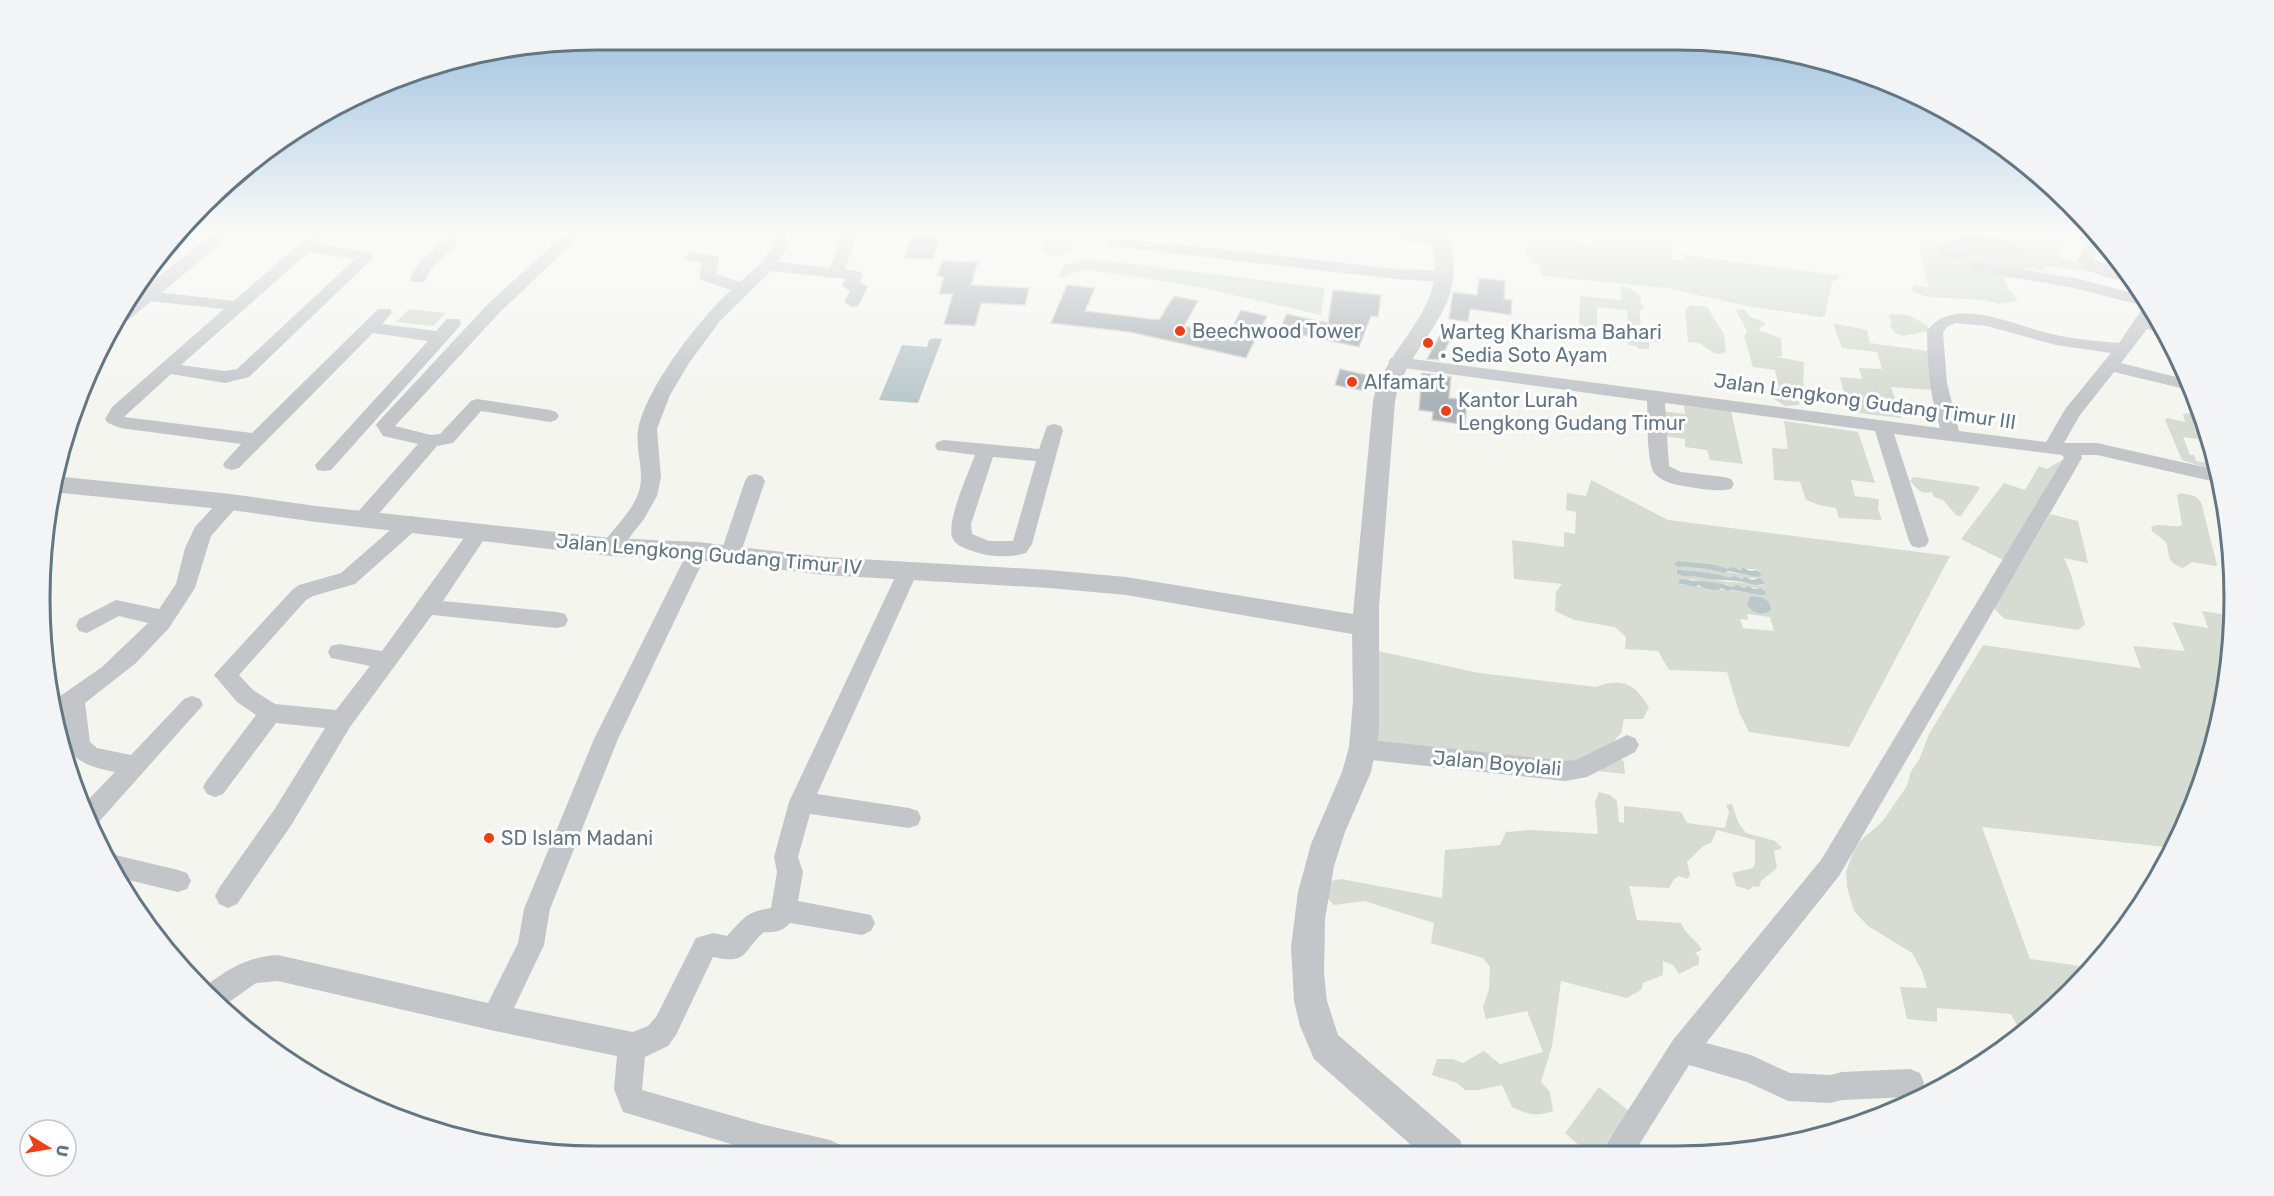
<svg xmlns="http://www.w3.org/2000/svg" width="2274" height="1196" viewBox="0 0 2274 1196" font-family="Rubik,sans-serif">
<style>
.green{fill:#d6dcd1;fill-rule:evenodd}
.water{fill:#bac8cc}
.building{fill:#aab3b7;stroke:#d6d6d3;stroke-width:1.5}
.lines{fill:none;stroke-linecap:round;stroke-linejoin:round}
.minor{fill:#c2c6c9;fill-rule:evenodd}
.tertiary{fill:#c2c6c9;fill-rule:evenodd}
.poi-dot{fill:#ec4019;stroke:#fff;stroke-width:2}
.labels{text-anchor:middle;stroke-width:6;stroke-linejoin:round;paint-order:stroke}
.poi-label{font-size:20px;fill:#627683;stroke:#fff;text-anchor:start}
.street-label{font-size:20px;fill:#627683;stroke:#fff}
.rim{fill:none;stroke:#627683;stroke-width:3}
</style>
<rect width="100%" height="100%" fill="#f5f5f0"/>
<path class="green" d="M1596,233H1673L1672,260L1683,261V255L1843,276L1832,282L1825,316L1821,317L1747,306L1667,288L1544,276L1541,274L1540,265L1531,263L1526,255L1527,245L1541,239L1594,247Z
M1916,233H2080L2084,238L2082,241L2066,239V247L2059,246L2060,258L2081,263L2103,273L2045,266L2047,271L2024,268L2026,279L2004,277L2008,288L2006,289L2012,292L2018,301L1999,304L1985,300L1927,297L1911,291L1914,285L1928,287ZM1968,236L1991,239L2017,256C1997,253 1977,253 1957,259L1945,244Z
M1059,237L1073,241L1075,247L1073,250C1063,257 1051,258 1042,250L1045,241Z
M1084,258L1325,288L1321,315L1199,287L1091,270L1075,272L1058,279L1064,266Z
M1621,286L1631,289L1640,296L1641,304L1643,305L1644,310H1639L1641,324L1635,325L1636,333L1662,335L1665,338L1663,342H1649V349H1639L1636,346L1628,345L1629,340L1627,310L1597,307V336L1590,338L1584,335L1579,322L1580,296L1621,300Z
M1691,305L1707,307L1724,334L1726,352C1712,358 1709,347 1698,343C1695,342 1691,343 1688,342L1685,309Z
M409,309L446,313L433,326L396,322Z
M1738,309L1745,310L1750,317L1763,321L1765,325L1759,328L1760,331L1781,338L1782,356L1776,357L1804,362L1803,389L1799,405L1785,406L1773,398V392L1779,388L1775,370L1753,367L1744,336L1747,331L1736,311Z
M1890,314L1908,315L1927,325L1929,331L1903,336L1895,333L1890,326L1892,321L1889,316Z
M1833,323L1867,330L1870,343L1928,351L1933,390L1891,387L1901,418L1849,412L1840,377L1862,379L1859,368L1882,369L1877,352L1842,348Z
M1684,406L1731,411L1743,464L1710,460L1707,450L1685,447V439L1663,436L1662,411L1685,414Z
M2194,409L2202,411L2211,441L2183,437L2190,455H2194L2196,461L2207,463L2205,458L2211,459L2209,452L2213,453L2218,472L2182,460L2165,420L2168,418L2185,422L2183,414L2193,413Z
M1784,421L1858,432L1875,483L1851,480L1855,496L1879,499L1878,509L1882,520L1839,518L1836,508L1819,505L1806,500L1800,482L1774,480L1772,448L1788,449Z
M2064,459L2003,560L1961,539L2004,483L2025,490L2039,466L2047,469Z
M1913,477L1977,486L1980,488L1961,516H1957L1943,500L1934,497L1932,492C1920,495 1917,488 1910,481Z
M1591,480L1668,520L1950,556L1849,747L1749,732L1739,712L1727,672L1669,670L1658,651L1625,649L1626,637L1615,627L1574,620L1555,611L1556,592L1562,584L1514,579L1512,540L1564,547V532L1575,534L1576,512L1566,510L1567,493L1586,496ZM1688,562L1727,569H1757L1762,574C1735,577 1706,565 1679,567ZM1680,570L1729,578H1760L1765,583L1760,586L1755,583L1726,582L1697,576H1680L1676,572ZM1691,579L1722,586L1726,584L1731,587L1763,588L1750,593L1679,584ZM1747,614L1770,617L1774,631L1743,628L1740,619L1748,620Z
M2181,493L2195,496L2201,502L2217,565L2215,566L2192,562L2183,568C2167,563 2170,557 2166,542L2152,531L2151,527C2161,522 2172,529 2182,525L2177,495Z
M2050,514L2078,521L2088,563L2064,558L2071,575L2085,624L2078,630L2005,619L1995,610V605C2015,575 2031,545 2050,514Z
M2202,611L2233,616L2234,635L2216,743L2175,848L1982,827L2030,959L2095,968L2014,1043L2012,1036L2020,1031L2011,1014L1937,1008V1022L1907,1019L1900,987L1927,988L1922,971L1912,953L1868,926L1854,911L1847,887L1846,872L1854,850L1860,841L1882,822L1907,786L1911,771L1919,760L1929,734L1983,645L2141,668L2133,646L2185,651L2172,622L2208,628Z
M1378,651L1479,673L1596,687C1624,677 1634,684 1649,707L1643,719H1624L1621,733L1610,746L1624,762L1625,774L1376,747Z
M1599,792L1610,795L1617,801L1619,822L1624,823V806L1681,812L1687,823L1725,828L1729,812L1726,805L1732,804L1738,822L1746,833L1775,841L1782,848L1774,851L1777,868L1761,881L1759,887L1753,886L1749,890L1736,886L1732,873L1753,868L1755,864V840L1717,830L1711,843L1703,846L1687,862L1690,875L1687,879L1679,876L1674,879L1669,888L1629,886L1637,920L1681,923C1686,935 1696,939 1702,950L1695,953L1699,957V964L1679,974L1673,965L1663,961V975L1643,983L1641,990L1626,998L1561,981L1552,1046L1541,1082L1550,1092L1553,1111C1534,1117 1530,1115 1512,1107L1502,1085L1478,1090H1465L1457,1083L1432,1075L1437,1059H1453L1463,1063L1484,1051L1500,1064L1543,1052L1527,1011L1486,1019L1483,1007L1489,989L1490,967L1483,958L1431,943L1434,923L1364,901L1334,905L1327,898L1331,881L1341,879L1442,898L1445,850L1500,845L1506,832L1531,830L1598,834L1595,802Z
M1599,1087L1629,1111L1599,1153H1588L1565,1133Z"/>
<path class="water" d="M1968,236L2013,240L2023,253C2014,258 2004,253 1994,253C1980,254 1968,256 1954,260L1938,251L1939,246Z
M935,338L942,339L918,403L879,400L902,345L927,347L929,340Z
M1677,561C1691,563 1716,563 1727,569L1733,567L1740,570L1743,568L1750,571L1757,570L1762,574L1758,577L1728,571L1724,573C1716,570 1688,566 1679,567L1674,564Z
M1677,570C1687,570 1722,574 1729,578L1735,576L1742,579L1745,577L1752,580L1760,578L1765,583C1759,587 1750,583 1743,582C1727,579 1716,581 1699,577C1693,575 1684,578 1677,574Z
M1680,579C1692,581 1722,582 1731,587L1737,585L1744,588L1747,586L1754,589L1761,588L1767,594L1762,595L1732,590L1728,591L1721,588C1717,592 1704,589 1699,585L1694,587L1678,583Z
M1750,597C1760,595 1771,599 1771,610C1762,617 1752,613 1747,604Z"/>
<path class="building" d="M913,233H942L933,259L904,258Z
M942,261L978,262L971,285L1029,288L1025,305L981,303L975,326L944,324L953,294H939L944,277L937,276Z
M1479,278L1505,281L1504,299L1512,300L1511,315L1470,309L1468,322L1449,319L1453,292L1477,295Z
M1067,285L1095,288L1085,311L1159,320L1174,296L1198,301L1184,326L1228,335L1241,310L1267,316L1246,358L1130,332L1051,323Z
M1333,290L1381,295L1378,317L1371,316L1359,347L1279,330L1287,314L1328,323Z
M1440,335L1450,340L1440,360L1427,359Z
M1340,369L1371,376L1365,391L1335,385Z
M1422,373L1451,377L1449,398L1467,400L1465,425L1432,420L1433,412L1419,410Z"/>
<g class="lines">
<path class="minor" d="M312,233H329L318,244L368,252L373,258L249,377L225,383L171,374L124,417L252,433L378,309H390L392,313L382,324L436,331L447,319H459L461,323L459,327L331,470L324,471L317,470L315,465L428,341L373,333L239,468L232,470L225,468L223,464L241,444L120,428L108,423L105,419L112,407L224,309L148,301L142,299L140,296L142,293L148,291L234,301ZM309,252L355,259L237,369L225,371L181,365Z
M451,233H468L431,269L424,282H412L410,279L418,264Z
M566,233H583L500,312L395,426L431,435L440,434L471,401L477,399L550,410L556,412L559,416L556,420L550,422L481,411L453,443L437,446L370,524L363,526L356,524L353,519L356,514L418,444L383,436L376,425L379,421L488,304Z
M768,233H784L788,247L777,262L830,268L842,233H858L845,269L861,272L863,275L860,282L868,287L858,306L852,307L844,302L850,291L842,286L845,279L771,271L720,321L689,363L670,395L657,429L661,477L657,496L644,519L618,552L611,554L604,552L601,547C612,529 630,515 638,494C646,473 635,452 638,431C644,390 701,317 731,290L701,280L699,277L702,263L687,260L685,257L693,252L717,256L719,259L716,274L740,282L761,263L772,247Z
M1377,233H1431L1447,236L1450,239L1442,244L1385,238Z
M2090,233H2099L2103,239L2094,259L2126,271L2133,281C2117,281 2087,274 2077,261Z
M1116,238C1209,248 1302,258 1394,269C1407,270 1445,268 1452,277L1444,282L1396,279L1110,246L1108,243Z
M1977,262L2075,278L2144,296L2156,314L2153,320L2162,323L2167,334L2147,329L2121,363L2188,380L2193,391L2114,372L2080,415L2064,443H2097L2217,470L2220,483L2097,455H2081L2082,458L1839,876L1706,1043L1751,1055L1790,1073L1830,1075L1842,1072L1910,1069L1920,1073L1924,1083L1920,1093L1910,1097L1842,1100L1830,1103L1788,1101L1747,1082L1689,1065L1634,1153H1602L1607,1143L1673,1040L1821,860L2064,458L2062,455L1894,434L1929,541L1926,546L1919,548L1912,546L1909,541L1875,431L1665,403L1669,466L1681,472L1724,477L1731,479L1734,484L1731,489C1718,492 1702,489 1689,487C1678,485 1663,483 1655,474C1646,464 1648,417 1647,401L1397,367L1391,366L1388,362L1391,358L1397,357L1940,428C1930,396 1927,364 1927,331C1953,294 2016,326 2051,334C2073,339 2096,341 2119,343L2144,306L2074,288L1971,270L1969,267L1971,264ZM1956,323L1987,326L2056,345L2111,353L2066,408L2046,442L1959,431L1947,383L1943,332L1948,326Z
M1054,424L1061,426L1063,430L1032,544L1026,553C1010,558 991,557 975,552C967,549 955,546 952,537C947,519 968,474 975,455L937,450L935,446L937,442L944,440L1039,449L1047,426ZM993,457L1036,461L1013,541H989L972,534L971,524Z
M755,474L762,476L765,481L740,555L737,560L730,562L723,560L720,555L745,481L748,476Z
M231,495L238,497L241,502L211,536L195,588L169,628L136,663L85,703L90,742L97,748L131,755L184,699L192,696L200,699L203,705L97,824L91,826L84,804L115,772C77,764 66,758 64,718L58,719L53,701L102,667L148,623L119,616L87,633L79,631L76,625L79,619L116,600L159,609L176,584L185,548L195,527L217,503Z
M411,516L418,518L421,523L418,528L355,584L313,596L306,600L239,675L253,690L275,704L336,710L370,666L331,658L328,652L331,646L339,644L382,651L472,527L479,525L486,527L489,532L443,601L557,612L565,614L568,620L565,626L557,628L432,615L350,727L292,824L237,904L228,908L219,904L215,896L219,888L274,810L325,728L276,723L223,794L215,797L207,794L203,787L207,780L256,715L237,702L214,675L292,590L299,585L341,573L404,518Z
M698,544L705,546L708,551L618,739L550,909L544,945L514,1008L633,1032L648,1026L656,1017L696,938L713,933L727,936C744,918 746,912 771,908L777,872L774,857L789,802L898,571L901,566L908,563L915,566L918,571L817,794L909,808L918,811L921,818L918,825L909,828L810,814L798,857L803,872L798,901L871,915L875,923L871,931L862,935L790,923C783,931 774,933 764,932C742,951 749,965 713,957L676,1035L668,1046L645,1057L642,1090L761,1124L830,1140L840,1145L845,1155H768L623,1112L614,1089L617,1056L495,1031L278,981L256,983L222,1007L202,993L201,990C224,971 248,956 278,955L488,1003L518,943L524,909L594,739L688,551L691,546Z
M1627,735L1635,738L1639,745L1635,752L1587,777L1565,781L1362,759L1354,756L1350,749L1354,742L1362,739L1565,761L1576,760Z
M111,854L178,870L187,873L191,881L187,889L178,892L120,878L105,856Z"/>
<path class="tertiary" d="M213,233H234L126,322L117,324L127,302Z
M1432,233H1450C1453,249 1455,264 1453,280C1447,325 1404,354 1395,401L1379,607V732L1371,772L1345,832L1334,866L1325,919L1324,974L1327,1001L1338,1035L1460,1140L1465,1153H1420L1314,1059L1300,1026L1294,1001L1291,947L1298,892L1311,844L1342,772L1349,747L1353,701L1352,634L1126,595L1049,588L825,575L698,560L611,556L316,522L231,510L52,492L54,476L231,494L316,506L611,538L698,542L825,557L1049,570L1126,577L1353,614L1373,401C1383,355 1426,325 1434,280C1436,265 1433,249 1432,233Z"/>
</g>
<linearGradient id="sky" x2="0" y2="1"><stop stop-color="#95bcdd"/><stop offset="0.58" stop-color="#fafaf8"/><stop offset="1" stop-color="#fafaf8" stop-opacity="0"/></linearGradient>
<rect width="2274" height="401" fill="url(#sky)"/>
<g class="poi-dot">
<circle cx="1180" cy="331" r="6"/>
<circle cx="1428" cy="343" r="6"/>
<circle cx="1352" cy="382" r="6"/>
<circle cx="1446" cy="411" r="6"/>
<circle cx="489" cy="838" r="6"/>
</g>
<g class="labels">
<g class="poi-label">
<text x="1192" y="338">Beechwood Tower</text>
<text x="1440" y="339">Warteg Kharisma Bahari<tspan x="1440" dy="23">· Sedia Soto Ayam</tspan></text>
<text x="1364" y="389">Alfamart</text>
<text x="1458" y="407">Kantor Lurah<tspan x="1458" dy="23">Lengkong Gudang Timur</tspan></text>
<text x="501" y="845">SD Islam Madani</text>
</g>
<g class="street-label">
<text transform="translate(1865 401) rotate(8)" y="7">Jalan Lengkong Gudang Timur III</text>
<text transform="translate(709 554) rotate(5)" y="7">Jalan Lengkong Gudang Timur IV</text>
<text transform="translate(1497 763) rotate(5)" y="7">Jalan Boyolali</text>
</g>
</g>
<path d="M0 0H2274V1196H0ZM598 50H1676A548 548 0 0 1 2224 598V598A548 548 0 0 1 1676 1146H598A548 548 0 0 1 50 598V598A548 548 0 0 1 598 50Z" fill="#f2f4f5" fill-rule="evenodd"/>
<path class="rim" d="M598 50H1676A548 548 0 0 1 2224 598V598A548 548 0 0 1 1676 1146H598A548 548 0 0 1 50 598V598A548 548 0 0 1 598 50Z"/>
<g transform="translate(48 1148) rotate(101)"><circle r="28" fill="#ffffff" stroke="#c0c8cd" stroke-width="1.5"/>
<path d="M0-4.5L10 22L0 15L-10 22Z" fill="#ec4019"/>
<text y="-9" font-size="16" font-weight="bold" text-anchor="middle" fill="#627683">U</text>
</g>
</svg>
